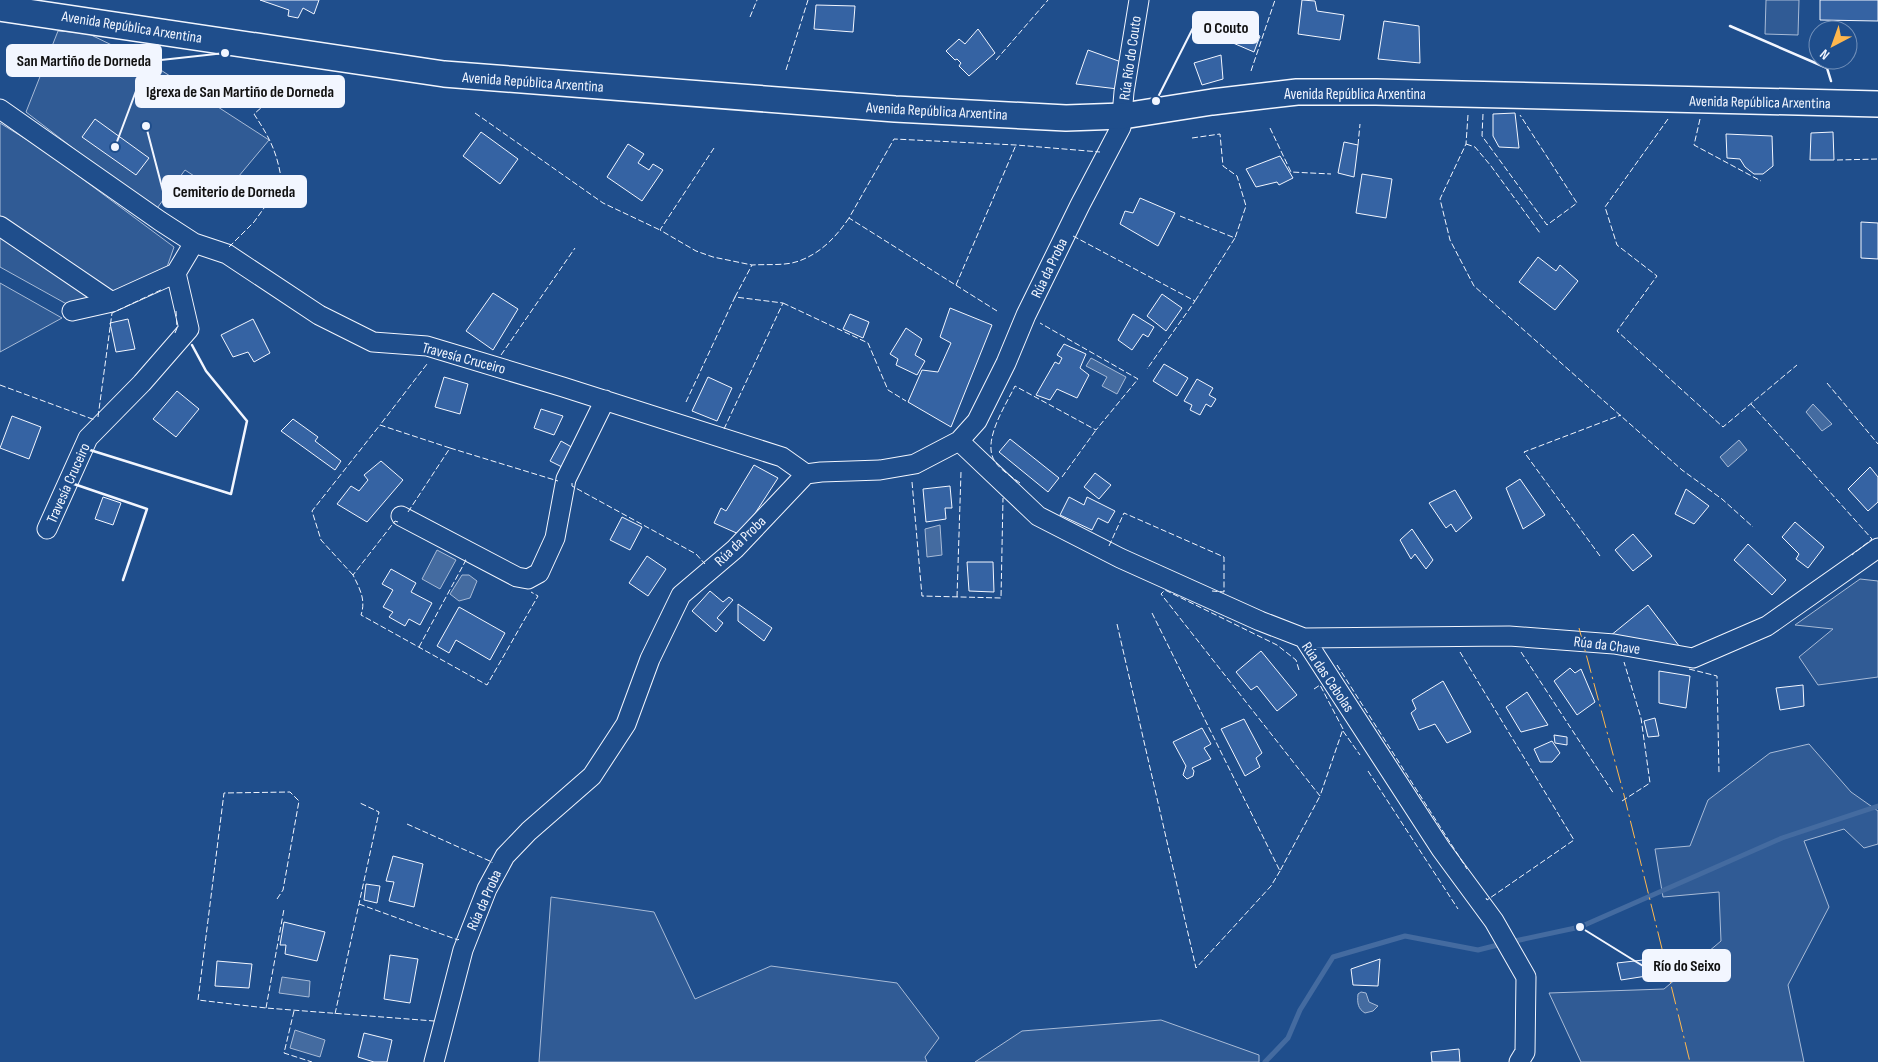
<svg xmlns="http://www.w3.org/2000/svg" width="1878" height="1062" viewBox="0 0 1878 1062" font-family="'Sofia Sans Condensed',sans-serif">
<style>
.built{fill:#305b95;stroke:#a8bbd7}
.water{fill:#446ba0;stroke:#a8bbd7}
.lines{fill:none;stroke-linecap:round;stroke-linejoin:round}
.stream{stroke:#446ba0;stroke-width:5}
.building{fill:#3563a3;stroke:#f2f6ff}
.minor-casing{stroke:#f2f6ff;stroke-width:21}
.major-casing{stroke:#f2f6ff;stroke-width:28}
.minor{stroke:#1f4e8c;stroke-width:19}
.major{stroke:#1f4e8c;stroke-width:25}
.fence{stroke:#f2f6ff;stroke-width:1;stroke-dasharray:6 2.5;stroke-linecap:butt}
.wall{stroke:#f2f6ff;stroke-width:2.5}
.power{stroke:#ffb74d;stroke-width:1;stroke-dasharray:18 4 2.5 4;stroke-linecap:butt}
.labels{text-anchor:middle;stroke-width:4;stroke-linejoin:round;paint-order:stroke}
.street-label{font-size:15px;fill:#f2f6ff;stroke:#1f4e8c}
.leader{fill:none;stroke:#f2f6ff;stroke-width:2}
.callout-dot{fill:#f2f6ff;stroke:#1f4e8c;stroke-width:2}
.callout{fill:#f2f6ff;stroke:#f2f6ff;stroke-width:2}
.callout-label{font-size:16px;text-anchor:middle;font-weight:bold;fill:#111}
</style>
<rect width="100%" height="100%" fill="#1f4e8c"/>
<path class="built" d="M1766,0H1799L1798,35L1765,34Z
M58,31L87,33L153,65L269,140L223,195L185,170L155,211L26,112Z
M0,123L45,151L174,247L167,267L116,291L72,307L0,267Z
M0,283L62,318L0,352Z
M1860,579L1878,581V677L1818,685L1799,657L1833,629L1795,625Z
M1809,744L1851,792L1878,811V844L1864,848L1844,829L1804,841L1829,907L1788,985L1804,1062H1581L1549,993L1664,989L1721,941L1719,892L1663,897L1655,849L1690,846L1708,800L1770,753Z
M551,897L654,912L695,999L771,966L897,983L939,1038L925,1057L927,1062H539Z
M1161,1020L1259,1055V1062H975L1022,1031Z"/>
<path class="water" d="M1091,358L1126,377L1117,394L1102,386L1107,377L1086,366Z
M1813,404L1832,424L1822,431L1806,412Z
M1739,440L1747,450L1728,467L1720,457Z
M940,525L942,555L927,557L925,529Z
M437,550L456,560L440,589L422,579Z
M462,575H469L477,581L470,598L459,601L450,594Z
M282,977L310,981L309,997L279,993Z
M1361,992L1366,993L1369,1002L1378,1006L1373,1011L1365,1013C1358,1009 1357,1003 1358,994Z
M295,1030L325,1040L320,1057L290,1048Z"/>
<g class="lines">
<path class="stream" d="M1510,942L1580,927L1782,838L1878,806
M1265,1062L1288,1038L1300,1010L1333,957L1405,936L1478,950L1502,944"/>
</g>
<path class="building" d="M260,0H319L314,14L303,8L298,18L288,16L289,10Z
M1302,0L1315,1L1317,11L1344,15L1340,40L1298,34Z
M1820,0H1878V21L1820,20Z
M816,5L855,6L853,32L814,29Z
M1384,21L1419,26L1420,63L1378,59Z
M1232,25L1260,36L1254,52L1226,40Z
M978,29L995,53L969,76L959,66L961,63L957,59L955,60L946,51L959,39L965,44Z
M1088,50L1124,63L1118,89L1076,84Z
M1221,55L1223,79L1202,85L1194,63Z
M1515,113L1519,148L1499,147L1493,136V114Z
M95,119L149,158L136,175L82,137Z
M481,132L518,159L500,184L463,156Z
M1833,132L1834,160H1810L1811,133Z
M1726,134L1772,136L1773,166L1763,174H1754L1745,167L1740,159L1727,158Z
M1344,142L1358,145L1354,177L1338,173Z
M628,144L644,154L638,163L649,170L653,164L663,170L642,201L607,177Z
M1280,156L1293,178L1279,185L1277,182L1256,187L1246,169Z
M1362,174L1392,179L1386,218L1356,213Z
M1140,198L1175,213L1158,246L1120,224L1125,211L1133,213Z
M1861,222L1878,223V259L1861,258Z
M1538,257L1556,271L1560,265L1578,281L1555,310L1519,282Z
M493,293L518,309L493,350L466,331Z
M1162,294L1182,308L1166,331L1147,316Z
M950,308L992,325L951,427L908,402L922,370L938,372L951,343L940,337Z
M850,314L869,322L863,338L843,329Z
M1133,314L1154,327L1148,337L1143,334L1132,350L1118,340Z
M128,319L135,349L116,352L110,323Z
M253,319L270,353L254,362L248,352L233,357L221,335Z
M906,328L922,339L915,355L925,361L917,375L896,365L898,359L890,354Z
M1064,344L1086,354L1080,368L1089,375L1077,398L1057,389L1050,400L1036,395L1055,362L1059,364L1062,358L1057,355Z
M1164,364L1188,378L1177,396L1153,381Z
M444,377L468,384L460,414L435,407Z
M708,377L732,388L717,421L692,411Z
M1197,379L1213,388L1209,395L1216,399L1211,407L1206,404L1200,415L1190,410L1192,405L1184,401Z
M177,391L199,409L176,437L153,419Z
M541,409L563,416L554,435L534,428Z
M12,416L41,427L29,459L0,448Z
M293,419L318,437L315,441L341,461L335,470L281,431Z
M1010,439L1059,478L1048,492L999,452Z
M561,441L575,449L564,468L550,461Z
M381,461L403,480L367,522L337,504L351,486L359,491L368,480L364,475Z
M754,465L778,478L741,535L714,523L721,508L726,511Z
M1870,467L1878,477V502L1868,511L1848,489Z
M1095,473L1111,485L1099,499L1084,487Z
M1520,479L1545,515L1523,529L1506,488Z
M950,486L952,508H945L946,519L926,522L923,489Z
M1686,489L1709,506L1694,524L1675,514Z
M1455,490L1472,518L1456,532L1451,524L1446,528L1429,503Z
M103,497L121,503L113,525L95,519Z
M1069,497L1084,505L1087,497L1115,511L1108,523L1098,518L1092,530L1060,515Z
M622,517L642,527L630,550L610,540Z
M1795,522L1824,547L1808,568L1796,559L1799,554L1782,537Z
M1412,529L1433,560L1426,569L1415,554L1411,559L1400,540Z
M1633,534L1652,556L1633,571L1615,550Z
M1748,544L1786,580L1772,595L1734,560Z
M647,556L666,569L648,596L629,583Z
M967,562H993L994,592L969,591Z
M391,569L416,583L411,592L432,603L420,625L409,619L405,626L389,617L393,612L383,607L393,590L382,584Z
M710,591L723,602L729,597L733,600L717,618L723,623L716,632L692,611Z
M738,604L772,628L764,641L738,621Z
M1648,605L1683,651L1610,636Z
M459,607L505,633L490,660L456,640L449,653L437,646Z
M1261,651L1297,695L1277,711L1257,686L1251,690L1236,672Z
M1570,668L1575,673L1581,669L1595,702L1577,715L1554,681Z
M1659,671L1690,676L1686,708L1659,703Z
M1443,681L1471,732L1447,743L1435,724L1419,730L1411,713L1416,709L1412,700Z
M1803,685L1804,706L1780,710L1776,688Z
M1527,692L1548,725L1521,732L1506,707Z
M1655,718L1659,736L1648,737L1644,721Z
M1244,719L1262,753L1256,758L1260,767L1245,776L1221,729Z
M1202,728L1211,744L1204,748L1211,759L1192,768L1194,771L1193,776L1187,779L1183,775L1186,766L1173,742Z
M1554,735L1567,737V745L1555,743Z
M1552,741L1560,753L1552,762H1540L1534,749Z
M393,856L423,864L414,907L389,901L394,882L386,881Z
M366,884L380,886L377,903L364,900Z
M284,922L325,932L317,961L285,954L286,945H280Z
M390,955L418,959L410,1003L384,999Z
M1380,959L1378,986L1353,985L1351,969Z
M1652,959L1653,975L1621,980L1617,963Z
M217,961L252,964L249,988L215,986Z
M364,1033L392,1040L387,1062H374L358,1057Z
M1459,1049L1460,1062H1432L1431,1052Z"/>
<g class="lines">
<defs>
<path id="minor" d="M0,109L160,221L194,243L227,254L319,315L373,342L427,346L563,387L782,457L806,474
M0,226L112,302
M72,311L112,302L176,273
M959,441L1038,516L1120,558L1260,621L1304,638L1441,849L1494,921L1526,977L1525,1052L1519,1062
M401,516L517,577L528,579L539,573L555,538L566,479L605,400
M47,529L88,438L142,383L189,329L176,273L194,243
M1304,638L1509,636L1614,644L1693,658L1767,626L1878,548
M434,1062L463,950L487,889L505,856L529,831L592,776L626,724L650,659L681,595L735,549L806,474L821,472L880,470L915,464L959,441L977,421L1006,363L1026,315L1080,205L1121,127L1124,92L1139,0"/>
<path id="major" d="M0,8L444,74L895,109L1066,118L1123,116L1212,102L1297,92H1376L1878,104"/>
</defs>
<use href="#minor" class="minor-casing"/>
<use href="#major" class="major-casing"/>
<use href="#minor" class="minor"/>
<use href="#major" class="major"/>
<path class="fence" d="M750,17L757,0
M996,60L1048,0
M786,70L808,0
M1251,71L1275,0
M475,113L603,203L660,230
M1483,114L1482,136L1547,225L1577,203L1520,115
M1468,115L1466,144L1440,199L1450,240L1474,286L1682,470L1722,499L1753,527
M1668,119L1605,207L1617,245L1657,276L1617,331L1723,427L1797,365
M1700,119L1694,145L1761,181
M1270,128L1291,172L1331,174
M1192,138L1220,134L1223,166L1237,176L1246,206L1235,238
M1466,144L1475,147L1491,166L1540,233
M1358,145L1360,124
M714,148L660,230L696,251L713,257L752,265
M1837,160L1878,159
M1180,216L1235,238L1195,301
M1073,236L1195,301L1147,369
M229,247L254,222L282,183C277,152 271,140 254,114L287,85
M956,285L1016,145
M735,297L752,265C767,264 786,266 799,261C821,253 836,237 849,218
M783,303L868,343L888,390L906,401
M997,311L849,218L894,139L1016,145L1100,152
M175,333L177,328L176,311
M501,355L575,248
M1827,383L1878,444
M0,385L95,420
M686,402L735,297L783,303L724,429
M1751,404L1872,539L1852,555
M98,417L112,313L163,289
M450,448L558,481
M1062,477L1096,430
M912,482L922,596L1001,598L1003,498
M572,483V486L696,554L705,564
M1020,483C1012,477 1002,471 996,463C980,443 1006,405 1015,386L1096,430L1138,379L1040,323
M408,512L450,448L380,425L427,364
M398,522L395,521L353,575C360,589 366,600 361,615L487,685L538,596L531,592
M1109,546L1124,513L1224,557V592L1212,591
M1600,556L1524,452L1621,415
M353,575L321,540L312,511L380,425
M957,597L961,472
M1152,613L1280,871L1320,796
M1117,624L1196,968L1271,886L1280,871
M419,647L466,560L464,558
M1460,652L1574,840L1487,900L1486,898
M1521,652L1614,794
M1337,665L1467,869
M1689,669L1717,676L1719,773
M1299,670L1296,660L1277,645L1165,590L1161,594L1320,796L1343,729L1320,685L1314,689
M1343,731L1360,755
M1368,771L1458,909
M1622,801L1650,783L1641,718L1624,662
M407,824L492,862V863
M277,899L283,890L299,801L290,792L224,793L198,1000L266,1008L434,1021
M359,904L458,940L459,939
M266,1008L284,909
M294,1011L284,1053L312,1062
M335,1014L379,812L360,803"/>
<path class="wall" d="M1730,26L1827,68L1831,81
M90,450L231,494L247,421L206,371L192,345
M74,484L147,509L123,580"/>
<path class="power" d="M1579,628L1624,795L1690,1062"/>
</g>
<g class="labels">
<g class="street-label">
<text transform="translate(132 27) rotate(9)" y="5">Avenida República Arxentina</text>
<text transform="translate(1130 58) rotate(-82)" y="5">Rúa Río do Couto</text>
<text transform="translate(533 82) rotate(4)" y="5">Avenida República Arxentina</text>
<text x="1355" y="99">Avenida República Arxentina</text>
<text transform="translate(1760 102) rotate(1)" y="5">Avenida República Arxentina</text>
<text transform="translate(937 111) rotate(3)" y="5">Avenida República Arxentina</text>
<text transform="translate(1049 268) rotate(-64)" y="5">Rúa da Proba</text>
<text transform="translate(464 358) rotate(15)" y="5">Travesía Cruceiro</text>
<text transform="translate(68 483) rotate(-66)" y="5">Travesía Cruceiro</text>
<text transform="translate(740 541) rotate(-44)" y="5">Rúa da Proba</text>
<text transform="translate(1607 645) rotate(7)" y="5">Rúa da Chave</text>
<text transform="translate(1328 677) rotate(56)" y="5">Rúa das Cebolas</text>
<text transform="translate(484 900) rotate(-66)" y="5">Rúa da Proba</text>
</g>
</g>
<path class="leader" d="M1156 101L1193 28M225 53L161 60M115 147L136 91M146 126L163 191M1580 927L1643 966"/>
<g class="callout-dot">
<circle cx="1156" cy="101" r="5"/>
<circle cx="225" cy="53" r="5"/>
<circle cx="115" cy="147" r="5"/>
<circle cx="146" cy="126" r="5"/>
<circle cx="1580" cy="927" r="5"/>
</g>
<g class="callout">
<rect x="1193" y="12" width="65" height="31" rx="5"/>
<rect x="7" y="45" width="154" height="31" rx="5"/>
<rect x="136" y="76" width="208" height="31" rx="5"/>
<rect x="163" y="176" width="143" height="31" rx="5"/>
<rect x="1643" y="950" width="87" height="31" rx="5"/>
</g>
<g class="callout-label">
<text x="1226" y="33">O Couto</text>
<text x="84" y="66">San Martiño de Dorneda</text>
<text x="240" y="97">Igrexa de San Martiño de Dorneda</text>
<text x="234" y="197">Cemiterio de Dorneda</text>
<text x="1687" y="971">Río do Seixo</text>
</g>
<g transform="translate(1833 45) rotate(221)"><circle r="24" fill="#1f4e8c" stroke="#7391ba"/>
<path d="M0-4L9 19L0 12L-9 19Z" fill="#ffb74d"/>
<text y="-8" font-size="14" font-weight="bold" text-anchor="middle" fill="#f2f6ff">N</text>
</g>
</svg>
